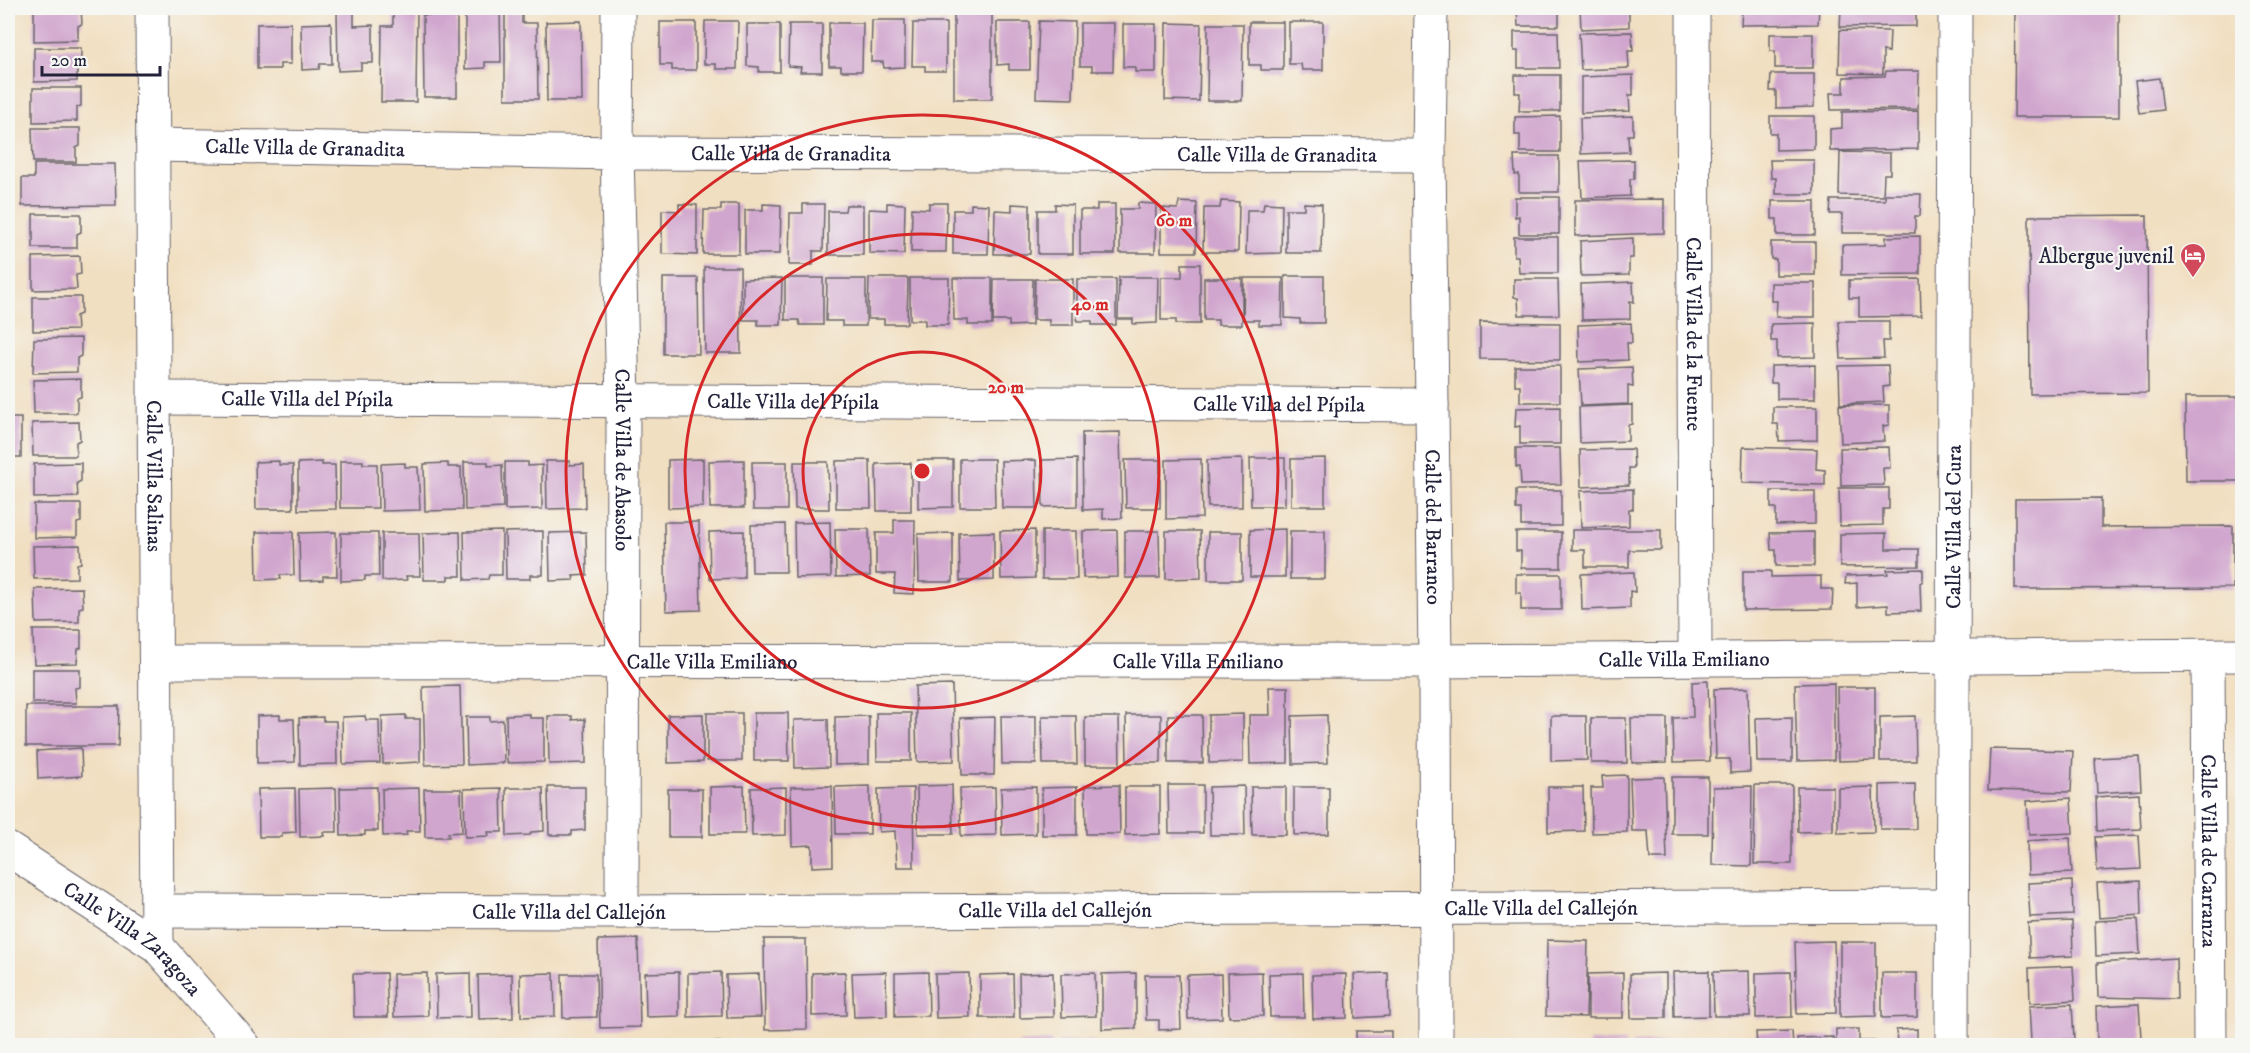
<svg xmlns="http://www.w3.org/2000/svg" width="2250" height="1053" viewBox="0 0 2250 1053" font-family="'IM FELL DW Pica',serif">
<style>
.building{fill:#d0a5ce}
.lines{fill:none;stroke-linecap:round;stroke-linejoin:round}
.minor-casing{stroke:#6a646a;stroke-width:35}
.minor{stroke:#fff;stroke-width:33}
.ring{fill:none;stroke:#d62828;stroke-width:3}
.labels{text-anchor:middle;stroke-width:4.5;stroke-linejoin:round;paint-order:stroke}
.street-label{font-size:21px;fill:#22223b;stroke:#f6f6f2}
.poi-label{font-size:21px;fill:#22223b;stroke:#f6f6f2;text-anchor:end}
.centre{fill:#d62828;stroke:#f6f6f2;stroke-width:3}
.ring-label{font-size:18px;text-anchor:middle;font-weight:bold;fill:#d62828;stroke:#f6f6f2;stroke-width:4.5;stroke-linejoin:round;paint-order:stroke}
</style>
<rect width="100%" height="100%" fill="#f6f6f2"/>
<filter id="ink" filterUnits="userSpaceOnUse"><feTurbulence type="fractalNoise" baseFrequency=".0167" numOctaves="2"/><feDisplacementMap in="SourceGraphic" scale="12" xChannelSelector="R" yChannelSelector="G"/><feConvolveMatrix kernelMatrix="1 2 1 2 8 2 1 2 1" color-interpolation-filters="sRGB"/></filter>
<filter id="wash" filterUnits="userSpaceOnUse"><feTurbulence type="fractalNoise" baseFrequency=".008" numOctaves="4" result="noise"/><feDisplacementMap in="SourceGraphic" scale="24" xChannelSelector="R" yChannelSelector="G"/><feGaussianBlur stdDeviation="1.35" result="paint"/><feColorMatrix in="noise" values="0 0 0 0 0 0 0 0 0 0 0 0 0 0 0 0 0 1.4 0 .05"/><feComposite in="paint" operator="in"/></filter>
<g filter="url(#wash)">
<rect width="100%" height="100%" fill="#f1dfc1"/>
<g id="blocks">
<path class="building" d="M8,8H12V38H8Z
M34,8H81L82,24L78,26V40L34,41Z
M1517,8H1559V26H1518Z
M1580,8H1633V10H1629V27L1581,29Z
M1742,8H1819L1818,24L1741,25Z
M1841,8H1916V26L1840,27Z
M2015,8H2119V117H2014Z
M337,9H354V26L373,25V63H361V70L338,71Z
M500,9L501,62H485V68L465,69V10Z
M393,10L417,11L416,102H381L382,26H393Z
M505,12H522V23H537L538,99H505Z
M954,12H992V99H954Z
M423,15H457V97H424Z
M872,20H905V67L884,68L883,62H871Z
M581,21L582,101H547L546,22Z
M705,21H738L737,69H716V64H704Z
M1039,21L1075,22L1073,99L1036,98Z
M660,22H696V70H672V65H660Z
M997,22H1030V70H1009V64L997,65Z
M1249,22H1283V70H1261V65H1249Z
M1289,22H1323V70H1302L1301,64H1289Z
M291,23V64H280V69H257V24Z
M331,23L332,64H320L319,69L302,70L301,24Z
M829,23H863L862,71H841V66H829Z
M913,23H946V71H925V66H912Z
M1080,23H1114L1113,71H1092V66H1080Z
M1166,23L1201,24L1199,101L1165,100Z
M747,24H780V72H759V67L747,66Z
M789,24H822V72H800L801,67L788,66Z
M1123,24H1156V72H1135V67H1123Z
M1208,24H1243L1242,101H1207Z
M1840,30L1890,31L1889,52L1883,51V74L1839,73Z
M1514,32H1558L1559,68H1518V51H1514Z
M1632,32L1633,51H1628L1629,68L1581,70L1579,33Z
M1770,34H1813V68H1775V51H1770Z
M8,47H10L11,81H8Z
M34,48H81V65L77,67V81L34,82Z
M1886,71H1919L1918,109L1831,110L1830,93H1844V77L1885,76Z
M1771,74H1814V107L1776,108V91H1770Z
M1515,75H1560V111H1519L1520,93H1515Z
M1633,75V95H1629L1630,111L1581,113V77Z
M2159,78L2163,110L2139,113L2135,81Z
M33,88H81V106L77,107V121L33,122Z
M8,89H11V123H8Z
M1918,111V149L1830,151V129L1842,128V112Z
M1560,116V152H1520V135H1515V117Z
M1633,116V135H1628L1629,152L1581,154L1580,118Z
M1770,116H1814V149L1776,150V133H1770Z
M32,128H80V146L76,148V162H33Z
M1840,152L1890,153V174H1884L1883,196L1839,195Z
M1514,156H1559V192H1519V174L1515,175Z
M1634,160V179H1630V196L1582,198L1580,161Z
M1770,160H1814V194H1776V178H1771Z
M34,164H115L116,205L22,206V178H34Z
M8,172H12L13,205H8Z
M1885,194H1921L1920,216H1915V233H1842V214H1830L1831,200H1885Z
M1515,197H1559V234H1519V216L1515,217Z
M1664,199V233L1575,236V200Z
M1221,201L1239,202L1238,252H1203L1204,208H1220Z
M1772,201H1815V235H1777V219H1772Z
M1179,202L1197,203L1196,252H1161V208L1178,209Z
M887,203L905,204L904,254L869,253V209L887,210Z
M929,203H947L946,252H911L912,208L929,209Z
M1138,203L1156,204L1155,253H1120V209H1138Z
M1264,203L1282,204L1281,253L1246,254L1247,210H1263Z
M1304,203L1322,204L1321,253H1286V209H1304Z
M679,204L697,205V255L662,254V210L679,211Z
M721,204H739V254H703L704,210H721Z
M763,204L781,205L780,254H745V210H763Z
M803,204H824L823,251H813V265H789L790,213H803Z
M971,204L989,205L988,254H953V210H971Z
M1012,204L1030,205V254H994L995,210L1012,211Z
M1055,204L1073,205V254H1038V210H1055Z
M1097,204H1115V254H1080V210H1097Z
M846,205H863V255H828V211H845Z
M8,212H11V245H8Z
M33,214H81V232L77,234V248H33Z
M2147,215L2148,393L2030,394L2029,216Z
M1920,236V274L1842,275V245L1886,244V237Z
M1514,237H1558V273H1519L1518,256H1514Z
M1633,238V258H1629V275L1581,276L1580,241Z
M1771,242H1815V275H1776V259H1771Z
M8,254H10L11,288H8Z
M80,256L81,274L76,275L77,289L33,290V257Z
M1182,264H1200V324H1176V320H1161V277H1182Z
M704,267H740L741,353H705Z
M1285,276H1324V323H1300V319L1285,318Z
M1119,277H1158L1157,323L1133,324V319H1118Z
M663,278H698L699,354H663Z
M782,278L781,325H758V320H743V279Z
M785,278H823V325H800L799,320H785Z
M869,278H908L907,324H884V319H868Z
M910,278H949L948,325H925V320H910Z
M953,278H992V325H968V320H954Z
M1204,278H1242V325H1218V320H1204Z
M1244,278H1283L1282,325H1259V320H1243Z
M827,279H866V326H842V321H826Z
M994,279H1033L1032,325L1009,326V321H993Z
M1035,279H1073V325H1049V320H1034Z
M1077,279H1116V325H1092V321H1077Z
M1514,279H1558L1559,315H1519L1518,298L1514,297Z
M1920,279L1921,316L1859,317V298H1849V280Z
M1633,282L1634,302L1630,301V319L1582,320L1581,284Z
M1771,283H1815V317H1776L1777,301H1771Z
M33,297H81V314L76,316L77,330L33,331Z
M8,298H11V331H8Z
M1839,321H1889V341H1883L1884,358L1841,359Z
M1480,322L1560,323V360L1480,359Z
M1631,323L1632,343H1627L1628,360L1579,362L1578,325Z
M1815,323V357L1777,358V341H1771V324Z
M81,338V356L77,358V372L33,373L34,339Z
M1815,365V399H1777V383H1771V366Z
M1888,365L1889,386L1883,387L1884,402L1840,404L1839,366Z
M1515,366H1560V402H1520V385H1515Z
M1632,367L1633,387L1628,386V404L1581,406L1579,369Z
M8,379H10L11,413H8Z
M81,379V397L77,398V413H34L33,380Z
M2185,397H2242V481H2186Z
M1632,405V424L1628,425V441L1580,443L1579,407Z
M1839,405H1889V425L1883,426L1884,441L1841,443Z
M1560,407V444H1520V426L1515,427L1516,408Z
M1773,407H1817V440L1779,441L1778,424H1773Z
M8,418H21V457H8Z
M79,422L80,440L76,442V456H33L32,423Z
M1120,432L1122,518L1103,519V509L1083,510L1082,433Z
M1743,447L1817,449L1816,469L1825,470V485L1742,483Z
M1889,447L1890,468H1883L1884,485L1841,486L1840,448Z
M1516,448H1560L1561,484L1521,485L1520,467H1516Z
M1633,449L1634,468H1629V485L1581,487L1580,450Z
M1250,458H1285V506H1251Z
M1325,458V506H1291V459Z
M703,459V507L668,508V460Z
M960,459H994L995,507H960Z
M1077,459V506L1043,507L1042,460Z
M1201,459L1202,518L1166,519V460Z
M1242,459V507H1208L1207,460Z
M744,460V508H710L709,461Z
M870,460L871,508H836V461Z
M918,460H953V507L918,508Z
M1036,460L1037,508H1002L1001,461Z
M1125,460H1160V508H1126Z
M279,461V465H293V509H256L255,462Z
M340,461H363V464H377L378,508H340Z
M546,461H570V465L584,464L585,508L547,509Z
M8,462H11V496H8Z
M322,462V465H335L336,509L298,510V463Z
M464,462H488V466L502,465L503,508L465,510Z
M505,462H528V466L542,465V509L505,510Z
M752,462H787V510H753Z
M794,462H828L829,509H795Z
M81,463V481L77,483L78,497L34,498V464Z
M405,463V467H418L420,510L382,511L381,464Z
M448,463V467H461L462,510L425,511L424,464Z
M911,463V511H877L876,464Z
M1839,488H1889V509H1883V525L1840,526Z
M1633,489V509H1629V526L1581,528L1580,491Z
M1516,490H1561V526H1521V509H1516Z
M1771,491H1815V524L1776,525V508H1771Z
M2101,498V527L2233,526V588L2015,589V499Z
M34,504H81V522L77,523V537L34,538Z
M894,520H915L914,594L894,593L895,574H876V533H894Z
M664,522H699L701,610L666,611Z
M830,522L831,577L795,578L794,523Z
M785,524L786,572H752L751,525Z
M835,529H869L870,576L836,577Z
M1285,529V577H1250V530Z
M1035,530V578L1001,579L1000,531Z
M1117,530L1118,577L1083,578V531Z
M1572,530H1661V550H1629V567H1585V550H1572Z
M502,531V575H489L488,579L465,580L464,532Z
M543,531V575H530V579H506L505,532Z
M744,531V578L710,579L709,532Z
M1042,531H1076L1077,579H1042Z
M1125,531H1159L1160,578H1125Z
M1166,531H1200L1201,578L1166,579Z
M1290,531H1325V579H1290Z
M256,532H293L294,575H280L281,579L257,580Z
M336,532L337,576H323V580L300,581L299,533Z
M460,532L461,576H448V580H424L423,533Z
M586,532L587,575L573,576L574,580L550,581L549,533Z
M994,532V580L960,581L959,533Z
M1208,532H1242V580H1208Z
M1516,532H1561V568H1521V551H1516Z
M1814,532V566H1776V550H1771L1770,533Z
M341,533H378L379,576H365V580L341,581Z
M382,533H419L420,576H406L407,580L382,581Z
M953,533V582H919L918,534Z
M1886,533V549H1919V566L1840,567V534Z
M8,545H10L11,579H8Z
M80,545L81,563L77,564V578L34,579L33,546Z
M1923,569V581L1920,583L1921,611L1888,612V605L1857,607V583L1845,584L1846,576L1888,574L1887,570Z
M1743,571H1771V577L1821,576V589H1833L1832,609L1743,610Z
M1634,572L1635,592L1630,591V608L1582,610L1581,574Z
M1516,574H1561V610H1521V593H1516Z
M82,588L83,607L79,608V622L36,623L35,589Z
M33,630H81V648L78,649L77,663L34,664Z
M32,669H80V687L75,688L76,703H32Z
M1708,681L1710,761L1674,762L1673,718L1693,717L1692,682Z
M1834,683V760L1797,761L1795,684Z
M952,685L954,761L917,762L915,686Z
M460,686L462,764L425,765L423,687Z
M1269,687H1288V763L1250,764L1249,715H1270Z
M1837,687H1875V760L1838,761Z
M1748,688L1750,772L1730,773V759H1716L1714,689Z
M26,706H119L118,746H26Z
M707,713H742V761H707Z
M754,713H788L789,761H754Z
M876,713H911V761H877Z
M530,714V718H544V762L507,763L506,715Z
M703,714V762L668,763V715Z
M1243,714V762L1209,763V715Z
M280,715V719H294L295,762L257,763V716Z
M406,715V719H420V762L383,764L382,716Z
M1126,715H1161V763H1127Z
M1168,715H1202L1203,763H1168Z
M1327,715L1328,763L1293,764L1292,716Z
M365,716L366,720H379L380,763L343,764L342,717Z
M548,716H572V720L585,719L586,763L549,764Z
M869,716V764L835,765V717Z
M1001,716H1036V764H1002Z
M1042,716H1076L1077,764H1043Z
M1551,716H1586L1587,760L1551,761Z
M1915,716L1916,761H1880V717Z
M323,717V721H336L337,764L300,765L299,718Z
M466,717H490V721L503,720L504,763L467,765Z
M995,717L994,775H962L960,718Z
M1085,717H1119L1120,765H1085Z
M1792,717V762H1757L1756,718Z
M1591,718H1626L1627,763H1591Z
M1631,718H1667V762L1632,763Z
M828,719L829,767L795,768L794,720Z
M81,748L82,776L38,779L37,751Z
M1990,749L2073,751L2071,792L1988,790Z
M2139,756L2141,790L2097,793L2095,758Z
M1627,775V832L1592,833L1591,788H1603L1602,776Z
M1664,777L1667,859H1650L1648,831H1632L1630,778Z
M1672,777H1708V834H1672Z
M1915,784L1916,829H1880V785Z
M952,785L953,834H918L917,786Z
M1119,785L1120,834H1086L1085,786Z
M1168,785H1203V833H1169Z
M1755,785H1792V864H1754Z
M744,786L745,834H710V787Z
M832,786L833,866L812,867V845L792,846L791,787Z
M870,786V834H836L835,787Z
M1244,786L1245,835H1210L1209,787Z
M1752,786L1751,866L1712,865L1713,787Z
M377,787L378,831H365V835L341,836L340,788Z
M548,787H585V830L572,831V835H549Z
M786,787V835L752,836L751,788Z
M995,787L996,835L961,836L960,788Z
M1036,787V834L1002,835L1001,788Z
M1077,787V835H1042V788Z
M1125,787H1160V834L1125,835Z
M1251,787H1286V835H1252Z
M1294,787H1329V834L1294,835Z
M1548,787H1583L1584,831L1548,832Z
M1797,787H1833V831L1798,832Z
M1873,787L1874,832L1838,833V788Z
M295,788L296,832L282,833V837H259L258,789Z
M336,788L337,832H323L324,836L300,837L299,789Z
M419,788L420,831H406L407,835L383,836L382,789Z
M501,788L502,832H488L489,836L465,837L464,789Z
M506,788H543L544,831L531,832L530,835L507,836Z
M913,788L914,867H897L895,831L879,832L878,789Z
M424,789H461L462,832L448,833L449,837H425Z
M668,789H702V837H668Z
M2139,794L2141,829L2097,831L2096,797Z
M2071,798L2073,833L2029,835L2027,801Z
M2139,835L2141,869L2097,871L2095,837Z
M2070,838L2072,873L2028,875L2027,841Z
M2072,881L2073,915L2030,917L2028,883Z
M2141,881L2142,915L2099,918L2097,883Z
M2138,919L2140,954L2096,956L2095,921Z
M2072,921L2073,956L2030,958L2028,923Z
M638,939L640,1027L600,1028L598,940Z
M764,939H806L807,1029L765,1030Z
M1547,940L1588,941L1586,1017L1546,1016Z
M1834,941L1836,1013L1797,1014L1795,942Z
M1840,942H1876V1016L1840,1017Z
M2176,958L2177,999L2098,997L2097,963Z
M2073,966L2075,1000L2030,1003L2029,968Z
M1709,971V1016L1674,1017L1673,972Z
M1749,971L1750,1016H1714L1713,972Z
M679,972V1016L646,1017L645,973Z
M721,972L722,1016L688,1017V973Z
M845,972L846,1015L812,1016V973Z
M886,972L887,1016L854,1017L852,973Z
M928,972L929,1016L895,1017V973Z
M1262,972L1263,1016L1229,1017L1228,973Z
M1791,972L1792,1017L1756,1018V973Z
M386,973L388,1017H354L353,974Z
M427,973L428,1016L394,1017L393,974Z
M470,973L471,1017L437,1018L436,974Z
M554,973L555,1016L521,1017L520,974Z
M969,973L970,1017L936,1018L935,974Z
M1053,973L1054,1017L1020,1018L1019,974Z
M1095,973L1096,1016L1062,1017L1061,974Z
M1136,973V1028L1102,1029V974Z
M1303,973L1304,1017H1270L1269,974Z
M1388,973L1389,1016L1355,1018L1354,974Z
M1623,973V1018H1588V974Z
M1666,973V1018H1631L1630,974Z
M1882,973H1917V1017L1882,1018Z
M512,974L513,1018L479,1019L478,975Z
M562,974H596L597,1017L563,1018Z
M759,974L761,1017L727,1018L726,975Z
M1013,974L1014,1018H980V975Z
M1221,974L1222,1018L1188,1019L1187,975Z
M1346,974L1347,1018L1313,1019L1312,975Z
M1145,975H1179L1181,1029L1159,1030V1020H1146Z
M2072,1004L2074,1039L2031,1041L2029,1006Z
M2139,1004L2141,1039L2097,1041L2096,1006Z
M1836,1029H1859V1041H1875V1046H1836Z
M1917,1029V1046H1881V1043H1897L1896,1030Z
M1356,1031H1391V1046H1356Z
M1792,1031L1793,1046H1757L1756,1032Z
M1833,1037V1046H1798L1797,1038Z
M1052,1041V1046H1019V1043Z
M1093,1041V1046H1059V1042Z
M554,1042V1046H520V1043Z
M598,1042V1046H560L559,1043Z
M720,1042V1046H686V1043Z
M845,1042V1046H811V1043Z
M886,1042V1046H853V1043Z
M1179,1042V1046H1143V1044Z
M1303,1042V1046H1269V1043Z
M1589,1042H1625V1046H1589Z
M1668,1042V1046H1632V1043Z
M1749,1042V1046H1714V1043Z
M1185,1043H1223V1046H1185Z"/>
</g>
</g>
<g filter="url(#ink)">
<use href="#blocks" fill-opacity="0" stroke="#6a646a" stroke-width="1.5"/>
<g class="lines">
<defs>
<g id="minor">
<path id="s1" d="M152,8L157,946"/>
<path id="s2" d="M618,8L617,153L623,401L622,912"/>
<path id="s3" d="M1431,8L1429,155L1435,661L1436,1046"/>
<path id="s4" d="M1693,8L1695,659"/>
<path id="s5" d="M153,145L617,153L1429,155"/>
<path id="s6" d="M154,398L1432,405"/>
<path id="s7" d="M2208,656L2210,1046"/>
<path id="s8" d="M156,662L1435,661L2242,655"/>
<path id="s9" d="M8,849L157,946L244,1046"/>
<path id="s10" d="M158,911L622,912L1952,906"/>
<path id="s11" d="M1952,1046L1955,8"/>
</g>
</defs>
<use href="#minor" class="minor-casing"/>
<use href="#minor" class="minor"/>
</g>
</g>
<g class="ring">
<circle cx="922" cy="471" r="119"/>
<circle cx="922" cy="471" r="237"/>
<circle cx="922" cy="471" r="356"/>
</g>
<defs>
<symbol id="hotel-pin" viewBox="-11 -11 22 30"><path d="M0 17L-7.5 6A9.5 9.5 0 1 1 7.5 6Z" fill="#d1495b" stroke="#f6f6f2"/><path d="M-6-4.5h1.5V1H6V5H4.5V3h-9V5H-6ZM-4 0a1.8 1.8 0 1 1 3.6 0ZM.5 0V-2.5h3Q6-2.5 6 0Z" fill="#fff"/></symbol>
</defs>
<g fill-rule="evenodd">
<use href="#hotel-pin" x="2178" y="241" width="30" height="40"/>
</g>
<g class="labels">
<g class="street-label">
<text dy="7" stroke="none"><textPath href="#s5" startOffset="152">Calle Villa de Granadita</textPath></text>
<text dy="7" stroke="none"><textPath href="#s5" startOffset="638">Calle Villa de Granadita</textPath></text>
<text dy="7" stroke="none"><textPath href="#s5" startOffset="1124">Calle Villa de Granadita</textPath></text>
<text dy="7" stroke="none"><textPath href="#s4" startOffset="326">Calle Villa de la Fuente</textPath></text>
<text dy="7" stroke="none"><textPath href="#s6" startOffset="153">Calle Villa del Pípila</textPath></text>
<text dy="7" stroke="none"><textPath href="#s6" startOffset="639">Calle Villa del Pípila</textPath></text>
<text dy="7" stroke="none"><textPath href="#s6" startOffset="1125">Calle Villa del Pípila</textPath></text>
<text dy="7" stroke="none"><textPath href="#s2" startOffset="452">Calle Villa de Abasolo</textPath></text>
<text dy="7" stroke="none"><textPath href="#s1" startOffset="468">Calle Villa Salinas</textPath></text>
<text dy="7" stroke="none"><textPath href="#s3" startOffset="519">Calle del Barranco</textPath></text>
<text dy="7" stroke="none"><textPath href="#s11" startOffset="519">Calle Villa del Cura</textPath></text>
<text dy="7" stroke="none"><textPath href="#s8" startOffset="1528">Calle Villa Emiliano</textPath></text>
<text dy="7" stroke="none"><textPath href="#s8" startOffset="1042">Calle Villa Emiliano</textPath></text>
<text dy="7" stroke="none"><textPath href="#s8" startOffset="556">Calle Villa Emiliano</textPath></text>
<text dy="7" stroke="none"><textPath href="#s7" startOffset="195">Calle Villa de Carranza</textPath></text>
<text dy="7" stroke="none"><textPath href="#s10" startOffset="1383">Calle Villa del Callejón</textPath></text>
<text dy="7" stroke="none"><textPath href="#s10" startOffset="897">Calle Villa del Callejón</textPath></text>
<text dy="7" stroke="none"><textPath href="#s10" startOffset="411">Calle Villa del Callejón</textPath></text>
<text dy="7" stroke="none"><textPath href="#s9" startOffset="154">Calle Villa Zaragoza</textPath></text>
</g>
<g class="poi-label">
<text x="2174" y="263">Albergue juvenil</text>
</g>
</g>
<circle cx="922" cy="471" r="9" class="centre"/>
<g class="ring-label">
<text x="1174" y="226">60 m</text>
<text x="1090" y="310">40 m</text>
<text x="1006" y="393">20 m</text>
</g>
<rect width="2250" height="1053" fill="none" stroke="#f6f6f2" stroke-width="30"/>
<path d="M42 66v9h118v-9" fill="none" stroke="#22223b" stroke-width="3"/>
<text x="51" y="66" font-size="18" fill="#22223b" stroke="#f6f6f2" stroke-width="4.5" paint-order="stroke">20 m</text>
</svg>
